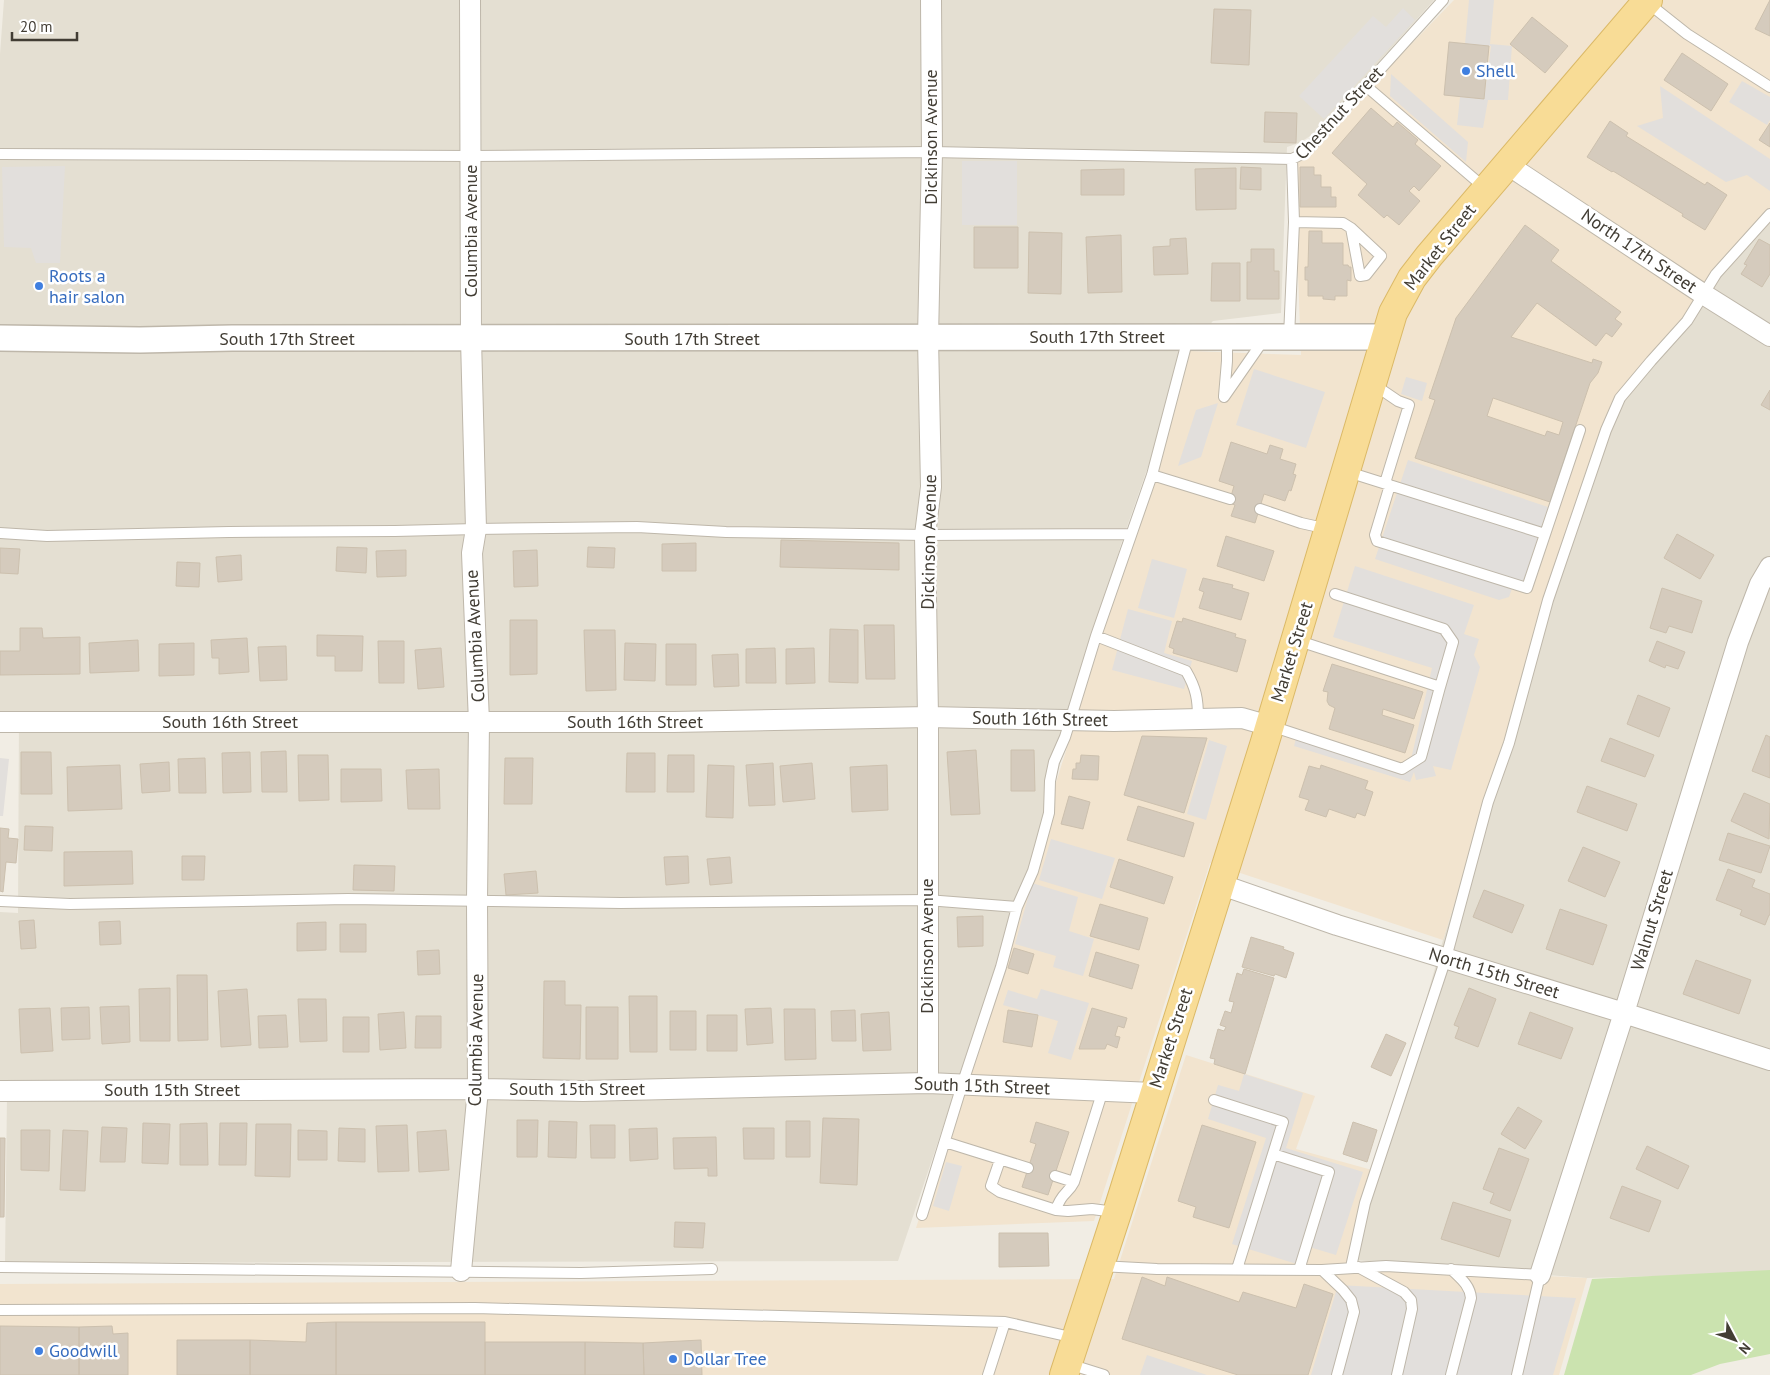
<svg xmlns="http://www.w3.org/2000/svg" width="1770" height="1375" viewBox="0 0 1770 1375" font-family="'PT Sans',sans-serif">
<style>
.residential{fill:#e4dfd2}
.commercial{fill:#f2e4cf}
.green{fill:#cbe3af}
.parking{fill:#e2dfdc}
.building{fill:#d5cbbd;stroke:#ccc0ae;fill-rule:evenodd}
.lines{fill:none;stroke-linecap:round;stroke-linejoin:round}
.service-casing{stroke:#beb7aa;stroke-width:12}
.minor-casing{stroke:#beb7aa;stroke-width:22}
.tertiary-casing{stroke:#beb7aa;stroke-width:28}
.primary-casing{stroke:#dbb967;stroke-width:30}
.service{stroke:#fff;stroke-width:10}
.minor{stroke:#fff;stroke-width:20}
.tertiary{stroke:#fff;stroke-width:25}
.primary{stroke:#f8dc96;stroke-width:28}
.shop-dot{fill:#3f7fe0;stroke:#fff;stroke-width:2}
.labels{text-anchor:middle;stroke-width:5;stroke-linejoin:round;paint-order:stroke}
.shop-label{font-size:18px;fill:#366cbe;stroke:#fff;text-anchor:start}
.street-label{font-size:18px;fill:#423d34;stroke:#fff}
</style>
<rect width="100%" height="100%" fill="#f1ede4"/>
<path class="residential" d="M4,0H1434L1315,133L1299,143L1287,147L1281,313L1213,321L1178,359L1165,418L1121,544L1036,850L898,1261L5,1263L7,1095H0V912L18,913L19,715L0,714V54Z
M1770,217V1273L1587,1278L1354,1260L1369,1199L1443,940L1550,601L1608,430L1623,400L1717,278Z"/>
<path class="commercial" d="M1454,0H1770V217L1717,278L1623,400L1608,430L1550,601L1443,940L1210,863L1094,1221L916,1228L1142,509L1164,450L1190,351L1301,355L1294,165Z
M1186,1055L1315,1096L1296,1149L1372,1170L1346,1267L1587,1278L1559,1375H0V1284L1114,1279Z"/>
<path class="green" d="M1770,1270V1354L1720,1364L1691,1375H1564L1592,1279Z"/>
<path class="parking" d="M1469,0H1494L1490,44L1512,46L1508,100H1488L1483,128L1457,125L1460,97L1484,99L1491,46L1465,44Z
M1403,8L1415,20L1324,119L1299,96L1373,16L1386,27Z
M1391,74L1468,142L1466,162L1390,96Z
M1742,81L1770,97V120L1767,125L1729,102Z
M1660,86L1770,159V191L1747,175L1726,182L1637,126L1663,118Z
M962,161H1017V225H962Z
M65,166L60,263H36L31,248L4,247L2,167Z
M1254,369L1325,392L1306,448L1236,425Z
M1406,377L1427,383L1422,401L1401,394Z
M1218,403L1201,457L1178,466L1196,410Z
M1408,460L1548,507L1522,585L1514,583L1509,597L1499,600L1375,559Z
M1152,559L1187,569L1174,618L1138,608Z
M1355,566L1474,605L1464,634L1479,639L1474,655L1480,667L1451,770L1433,766L1436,776L1416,780L1414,772L1410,782L1294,746L1297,735L1409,768L1432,668L1333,637Z
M1128,609L1172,621L1164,653L1192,661L1184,689L1112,670Z
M1209,740L1227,746L1206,820L1187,814Z
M0,758L9,759L3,816H0Z
M1051,839L1115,858L1102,899L1039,880Z
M1032,883L1078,897L1069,931L1094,939L1083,976L1053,967L1056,956L1015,944Z
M1041,989L1089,1003L1071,1060L1048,1053L1058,1021L1003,1005L1008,990L1037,999Z
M1244,1074L1303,1093L1286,1148L1363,1172L1336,1255L1306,1246L1300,1265L1232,1244L1266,1138L1208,1119L1218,1085L1239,1091Z
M946,1162L962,1166L949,1211L933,1206Z
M1338,1285L1576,1298L1553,1375H1311Z
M1147,1355L1207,1375H1140Z"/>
<path class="building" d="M1770,0V36L1755,29Z
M1214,9L1251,10L1249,65L1211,63Z
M1532,17L1568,46L1545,73L1510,44Z
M1449,42L1489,46L1484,99L1444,95Z
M1682,53L1728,84L1711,111L1664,80Z
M1371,108L1393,127L1397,122L1418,140L1415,144L1441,166L1419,191L1414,186L1409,191L1420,201L1399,225L1387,215L1384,218L1358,195L1367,184L1332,153Z
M1265,112L1297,113L1296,143L1264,142Z
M1610,121L1628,133L1626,136L1705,185L1707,182L1727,195L1705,230L1682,216L1683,214L1613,171L1612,172L1587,157Z
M1770,123V147L1759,140Z
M1241,167L1261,168V190L1240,189Z
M1300,167H1314V175H1321V187H1331V197H1336V207H1300Z
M1236,168V209L1196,210L1195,169Z
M1124,169V195H1081V170Z
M1525,225L1559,250L1551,261L1621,312L1615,319L1622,324L1612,337L1606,333L1596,346L1537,303L1511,337L1592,363L1593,359L1602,362L1598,373L1590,383L1550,502L1415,458L1435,400L1429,398L1456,318ZM1493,398L1563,422L1559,435L1547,431L1545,436L1487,416Z
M974,227H1018V268H974Z
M1309,231H1322V243H1343V265H1348L1349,267H1351V281L1347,280V296H1335V300L1323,299V296H1308V280H1305V267H1308Z
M1029,232L1062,233L1061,294L1028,293Z
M1121,235L1122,292L1088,293L1086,237Z
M1186,238L1188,274L1154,275L1153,247L1170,246V239Z
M1759,239L1770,245V274L1762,287L1741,274L1747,265L1744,264Z
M1251,249H1274V271H1279V299H1247V262H1251Z
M1212,263H1240V301H1211Z
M1770,390V410L1761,405Z
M1231,442L1267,454L1270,445L1283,449L1280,459L1296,464L1293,474L1296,475L1291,491L1289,490L1285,501L1264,494L1255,523L1231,516L1235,505L1229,503L1234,486L1219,481Z
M1677,534L1714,555L1700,579L1664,558Z
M1226,536L1274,551L1264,581L1217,566Z
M781,540L899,543V570L780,567Z
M696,543V571H662V544Z
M337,547L367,548L366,573L336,571Z
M588,547L615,548L614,568L587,567Z
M0,548L20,549L18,574L0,573Z
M406,550V576L377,577L376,551Z
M537,550L538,586L514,587L513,551Z
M241,555L242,580L218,582L216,557Z
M177,562L200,563L199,587L176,586Z
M1203,578L1233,585L1232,588L1249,593L1241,620L1199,608L1204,592L1199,590Z
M1662,588L1702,601L1692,633L1669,626L1666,633L1650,628Z
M1183,618L1236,634L1235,637L1246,640L1237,672L1173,653L1174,649L1169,647L1177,621L1182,622Z
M510,620H537V674L510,675Z
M864,625H894L895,679H866Z
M20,628H42L43,638L80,637V674L0,675V651H20Z
M830,629L858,630V683L829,682Z
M584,630H615L616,690L586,691Z
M317,635L363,636L362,671H335V656H317Z
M247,638L249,672L219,674V658H212L211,640Z
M138,640L139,671L90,673L89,643Z
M378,641H404V683H379Z
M1657,641L1685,652L1678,669L1666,665L1665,668L1649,661Z
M194,643V675L159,676V644Z
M625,643L656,644L655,681L624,680Z
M666,644H696V685H666Z
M286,646L287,680L260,681L258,647Z
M441,648L444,687L418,689L415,650Z
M775,648L776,683H746V649Z
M814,648L815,683L786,684V649Z
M738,654L739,686L714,687L712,655Z
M1332,664L1423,692L1414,719L1383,709L1382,715L1414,725L1405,753L1329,729L1335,708L1329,705L1327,701L1328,692L1323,691Z
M1638,695L1670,708L1659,737L1627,724Z
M1766,735L1770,737V778L1752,771Z
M1142,736L1207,738L1184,813L1124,795Z
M1610,738L1654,755L1645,777L1601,761Z
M976,750L980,814L951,815L947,752Z
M1011,750H1034L1035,791H1011Z
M286,751L287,792H262L261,752Z
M21,752H51L52,794H21Z
M250,752L251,792L223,793L222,753Z
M627,753H655V792H626Z
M298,755H328L329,800L299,801Z
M668,755H694V792H667Z
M1081,755L1099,756L1098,780L1072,779L1073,769H1076V763H1080Z
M205,758L206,793H179L178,759Z
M505,758H533L532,804H504Z
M169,762L170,791L142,793L140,764Z
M773,763L775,805L749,806L746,765Z
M812,763L815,799L783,802L780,766Z
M120,765L122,809L68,811L67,767Z
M708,765L734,766L733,818L706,817Z
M887,765L888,810L852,812L850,767Z
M1321,765L1368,781L1365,789L1373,792L1365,816L1357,813L1355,818L1329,809L1326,817L1305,810L1309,800L1299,797L1309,766L1320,769Z
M341,769H381L382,801L341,802Z
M439,769L440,809H408L406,770Z
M1587,786L1637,804L1627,831L1577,812Z
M1744,793L1770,804L1769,839L1731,821Z
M1069,796L1090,802L1083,829L1061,824Z
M1138,806L1194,823L1184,857L1127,840Z
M25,826L53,827L52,851L24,850Z
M0,828L9,829L8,838L18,839L16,863L6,862L3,892L0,891Z
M1728,833L1770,846L1761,873L1719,860Z
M1583,847L1620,862L1605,897L1568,881Z
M132,851L133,884L64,886V852Z
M182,856H205L204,880H182Z
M688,856L689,883L666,885L664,857Z
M730,857L732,883L710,885L707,859Z
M1119,859L1173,877L1164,904L1110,887Z
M354,865L395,866L394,891L353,890Z
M1728,869L1755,880L1752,887L1770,894V915H1769L1765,925L1740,915L1742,910L1716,900Z
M536,871L538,893L506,895L504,874Z
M1484,890L1524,905L1512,933L1473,917Z
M1100,904L1148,918L1139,950L1090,936Z
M1560,909L1607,925L1593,965L1546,949Z
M983,916V946L958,947L957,917Z
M34,920L36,948L21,949L19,921Z
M120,921L121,944L100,945L99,922Z
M326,922V950L297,951V923Z
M340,924H366V952H340Z
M1251,937L1284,947L1283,949L1294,953L1286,978L1275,974L1274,976L1242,967Z
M1014,948L1034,954L1028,974L1008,968Z
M439,950L440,974L418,975L417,951Z
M1096,952L1139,965L1132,989L1089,976Z
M1696,960L1751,980L1739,1014L1683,994Z
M1244,969L1274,978L1245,1074L1214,1064L1215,1059L1210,1058L1218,1029L1224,1031L1226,1027L1220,1025L1225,1011L1231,1013L1234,1002L1229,1001L1237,973L1242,975Z
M177,975H207L208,1040L178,1041Z
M544,981H565V1005H581L580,1059L543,1058Z
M170,988V1041H140L139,989Z
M1469,988L1496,999L1478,1047L1455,1038L1459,1027L1454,1025Z
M247,989L251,1045L221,1047L218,991Z
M629,996H657V1052H630Z
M298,999H326L327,1041L300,1042Z
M129,1006L130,1042L102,1044L100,1007Z
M89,1007L90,1039L62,1040L61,1008Z
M586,1007H618V1059H586Z
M50,1008L53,1051L21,1053L19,1009Z
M771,1008L773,1043L747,1045L745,1009Z
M1092,1008L1127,1018L1124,1028L1118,1026L1115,1036L1120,1037L1117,1048L1107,1044L1105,1049H1079Z
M784,1009H815L816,1059L785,1060Z
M855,1010L856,1041H832L831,1011Z
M1008,1010L1038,1015L1032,1047L1003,1042Z
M670,1011H696V1050H670Z
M404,1012L406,1048L380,1050L378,1014Z
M889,1012L891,1050L863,1051L861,1014Z
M1530,1012L1573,1028L1561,1059L1518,1044Z
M286,1015L288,1047L259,1048L258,1016Z
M707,1015H737V1051H707Z
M416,1016H441V1048H415Z
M343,1017H369V1052H343Z
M1386,1034L1406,1043L1391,1076L1371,1067Z
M1518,1107L1542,1121L1525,1149L1501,1134Z
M823,1118L859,1119L857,1185L820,1183Z
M517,1120H538L537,1157H517Z
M549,1121L577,1122L576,1158L548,1157Z
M786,1121H810V1157H786Z
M1036,1122L1069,1132L1048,1195L1022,1187L1036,1144L1030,1142Z
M1353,1122L1377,1130L1367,1162L1343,1154Z
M143,1123L170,1124L168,1164L142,1163Z
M207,1123L208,1165H180V1124Z
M220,1123H247L246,1165H219Z
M256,1124H291L290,1177L255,1176Z
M407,1125L409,1171L378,1172L376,1126Z
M590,1125H615V1158H591Z
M1202,1125L1256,1142L1229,1228L1193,1217L1196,1207L1178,1201Z
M102,1127L127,1128L125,1162H100Z
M339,1128L365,1129V1162L338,1161Z
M657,1128L658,1159L630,1161L629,1129Z
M743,1128H774V1159H744Z
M21,1130H50L49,1171L21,1170Z
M63,1130L88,1131L85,1191L60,1190Z
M298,1130L327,1131V1160H298Z
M446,1130L449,1170L419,1172L417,1132Z
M716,1137L717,1176H708V1168L674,1169L673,1138Z
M0,1138H5L4,1217H0Z
M1647,1146L1689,1166L1678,1189L1636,1169Z
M1499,1148L1529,1159L1510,1211L1490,1203L1494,1193L1483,1189Z
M1622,1186L1661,1201L1649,1232L1610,1218Z
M1453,1202L1511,1220L1499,1257L1441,1239Z
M675,1222L705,1223L703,1248L674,1247Z
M999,1233H1048L1049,1266L999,1267Z
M1142,1277L1165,1286L1167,1277L1239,1302L1243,1292L1296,1308L1304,1284L1333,1294L1308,1375H1238L1122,1339Z
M336,1322V1375H250V1340L306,1342L307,1323Z
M336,1322H485V1375H336Z
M0,1326L79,1327V1375H0Z
M112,1326L113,1334L128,1333V1375H79V1327Z
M177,1340H250V1375H177Z
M701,1340L702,1375H644L643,1343Z
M485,1342H585V1375H485Z
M585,1342L643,1343L644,1375H585Z"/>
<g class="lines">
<defs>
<path id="service" d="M1648,3L1687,34L1770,87
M1366,86L1486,189
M0,154L471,156L932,152L1292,159L1300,155L1311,146L1443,0
M1294,222L1343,223L1351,228L1381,256L1366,275L1360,276L1351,228
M1289,337L1294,222L1292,159
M1373,384L1398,401L1409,405L1385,483
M1224,396L1227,361V338
M1224,397L1265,338
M1348,472L1545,534
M1152,475L1230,499
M1390,485L1375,535L1377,541L1527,588L1580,430
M1260,509L1301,523L1328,529
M0,533L47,536L229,532L395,531L476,529L637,527L726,532L925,535L1131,534
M1335,594L1444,629L1453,642L1440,687
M1096,636L1186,671C1196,688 1198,699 1198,718
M1271,726L1402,769L1421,757L1440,687L1296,640
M0,901L70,904L348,899L621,903L927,900L1017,907
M1214,1100L1283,1122L1237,1269
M945,1142L1028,1168
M1273,1154L1329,1172L1299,1270
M1000,1160L991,1186L1000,1192L1056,1210L1068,1211L1092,1209L1115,1212
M1055,1176L1074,1182
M1056,1210C1061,1193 1068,1194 1074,1182L1103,1090
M922,1215L962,1085L1001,967L1017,907L1033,871L1040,846L1049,813L1050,781L1054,762L1065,737L1096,636L1152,475L1188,338
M1100,1266L1157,1269L1322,1270L1386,1266L1540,1275L1517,1375
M0,1267L581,1273L712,1269
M1351,1267L1365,1203L1446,958L1488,802L1509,743L1548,600L1606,430L1620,398L1651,361L1687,321L1716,274L1770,214
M1358,1267L1404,1292L1411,1300L1412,1309L1397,1375
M1451,1269C1460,1278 1470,1285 1471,1298L1451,1375
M1322,1270L1343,1290L1351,1300L1354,1312L1337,1375
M0,1310L475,1308L1005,1322
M1069,1364L1104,1375
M988,1375L1005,1322L1075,1338"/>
<path id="minor" d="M1508,165L1703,294L1770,336
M0,722H674L928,717L1114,721L1242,718L1270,726
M1219,884L1337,925L1624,1013L1770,1060
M928,1083V717L925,535L931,487L928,338L932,152L931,0
M0,1091L478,1089L583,1091L928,1083L1153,1093
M461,1271L478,1089L477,901L479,722L472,553L476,529L471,339L470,0
M1540,1275L1624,1013L1738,642L1760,584L1770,567"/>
<path id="tertiary" d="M0,338L140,340L232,338L1385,337"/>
<path id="primary" d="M1064,1375L1117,1213L1264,745L1393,313L1412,278L1429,256L1648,0"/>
</defs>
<use href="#service" class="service-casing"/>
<use href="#minor" class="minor-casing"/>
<use href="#tertiary" class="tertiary-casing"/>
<use href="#primary" class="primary-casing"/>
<use href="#service" class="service"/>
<use href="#minor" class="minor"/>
<use href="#tertiary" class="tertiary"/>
<use href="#primary" class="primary"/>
</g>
<g class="shop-dot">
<circle cx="1466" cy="71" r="5"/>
<circle cx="39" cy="286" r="5"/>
<circle cx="39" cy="1351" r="5"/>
<circle cx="673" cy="1359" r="5"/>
</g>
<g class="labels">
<g class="shop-label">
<text x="1476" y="77">Shell</text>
<text x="49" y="282">Roots a<tspan x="49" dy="21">hair salon</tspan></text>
<text x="49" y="1357">Goodwill</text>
<text x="683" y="1365">Dollar Tree</text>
</g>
<g class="street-label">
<text transform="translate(1339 113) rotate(-47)" y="6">Chestnut Street</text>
<text transform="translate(931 137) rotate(-90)" y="6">Dickinson Avenue</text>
<text transform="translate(471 231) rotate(-90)" y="6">Columbia Avenue</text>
<text transform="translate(1440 247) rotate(-52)" y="6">Market Street</text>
<text transform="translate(1639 251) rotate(34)" y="6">North 17th Street</text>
<text x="1097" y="343">South 17th Street</text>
<text x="287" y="345">South 17th Street</text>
<text x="692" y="345">South 17th Street</text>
<text transform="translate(929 542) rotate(-89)" y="6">Dickinson Avenue</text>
<text transform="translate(475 636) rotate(-93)" y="6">Columbia Avenue</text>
<text transform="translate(1292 652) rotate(-73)" y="6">Market Street</text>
<text transform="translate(1040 719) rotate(1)" y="6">South 16th Street</text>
<text x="230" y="728">South 16th Street</text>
<text x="635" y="728">South 16th Street</text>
<text transform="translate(1652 920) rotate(-73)" y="6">Walnut Street</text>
<text transform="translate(927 946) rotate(-90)" y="6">Dickinson Avenue</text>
<text transform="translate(1494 973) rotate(17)" y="6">North 15th Street</text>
<text transform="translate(1171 1038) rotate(-72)" y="6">Market Street</text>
<text transform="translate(476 1040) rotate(-89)" y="6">Columbia Avenue</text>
<text transform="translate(982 1086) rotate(2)" y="6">South 15th Street</text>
<text x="577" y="1095">South 15th Street</text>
<text x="172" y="1096">South 15th Street</text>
</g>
</g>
<g transform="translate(1735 1340) rotate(131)" stroke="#ffffff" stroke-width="4" paint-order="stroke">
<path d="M0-4L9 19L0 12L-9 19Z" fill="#423d34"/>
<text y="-8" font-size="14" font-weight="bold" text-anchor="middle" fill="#423d34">N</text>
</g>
<path d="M12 32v8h65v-8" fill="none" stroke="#423d34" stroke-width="2.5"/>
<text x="20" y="32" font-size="15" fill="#423d34" stroke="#ffffff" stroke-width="4" paint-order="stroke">20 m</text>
</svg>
